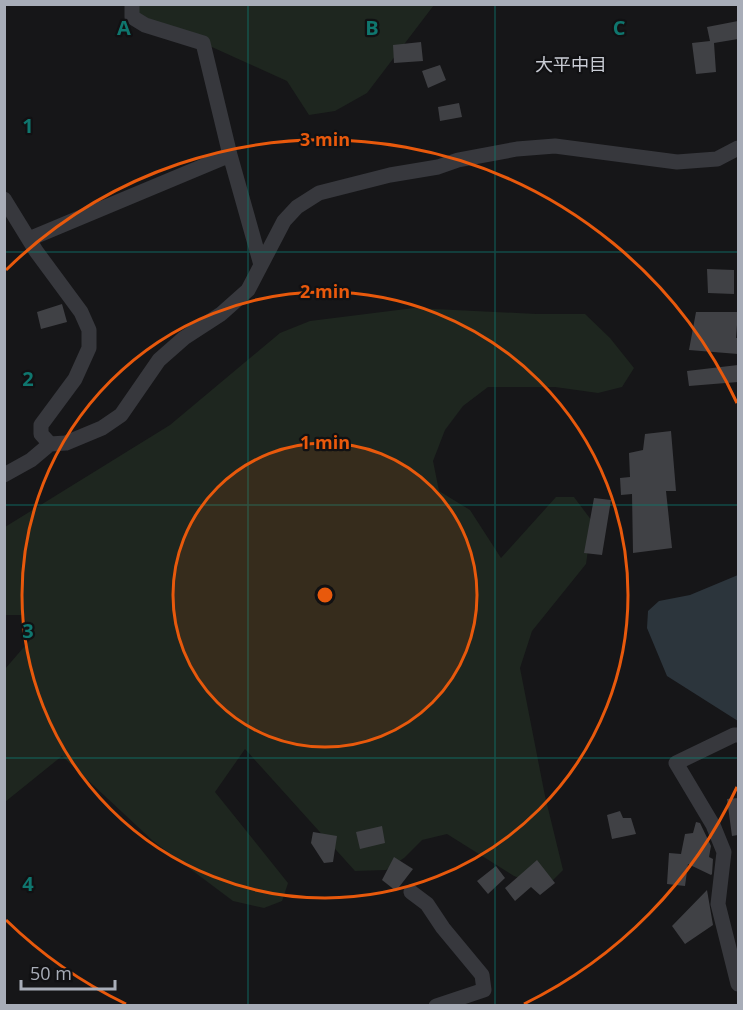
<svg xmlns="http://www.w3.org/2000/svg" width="743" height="1010" viewBox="0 0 743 1010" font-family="'Open Sans','Noto Sans JP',sans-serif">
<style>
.green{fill:#1e261f}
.water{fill:#2c353c}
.building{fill:#404145}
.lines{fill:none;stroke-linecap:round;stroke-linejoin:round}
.minor{stroke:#37383d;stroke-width:15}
.grid{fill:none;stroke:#0f766e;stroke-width:1.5;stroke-opacity:0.55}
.ring{fill:none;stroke:#e8590c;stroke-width:3}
.labels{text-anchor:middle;stroke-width:4.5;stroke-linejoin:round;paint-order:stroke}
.quarter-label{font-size:18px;fill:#c9ccd4;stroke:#111113}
.grid-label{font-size:20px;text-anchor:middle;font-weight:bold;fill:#0f766e;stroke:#111113;stroke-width:4.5;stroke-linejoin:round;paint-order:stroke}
.centre{fill:#e8590c;stroke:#111113;stroke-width:3}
.ring-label{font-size:18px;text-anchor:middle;font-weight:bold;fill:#e8590c;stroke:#111113;stroke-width:4.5;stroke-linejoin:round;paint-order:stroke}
</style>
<rect width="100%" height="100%" fill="#161618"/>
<path class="green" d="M133,5H434L367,93L335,111L309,115L287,81L203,43L145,25Z
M414,308L536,314H585L610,338L634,368L622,387L598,393L555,387H488L463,406L445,430L433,461L439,491L470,510L501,558L556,497H574L592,521L586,564L532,631L520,668L545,796L563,870L545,888L514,876L447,834L422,840L404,858L386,870L355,871L245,749L215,792L288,883L282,901L264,908L233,901L153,841L62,756L5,802V669L30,640L24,615H5V527L170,425L280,333L310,321Z"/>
<path class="water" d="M738,575V721L667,676L647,628L648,611L659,601L690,595Z"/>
<path class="building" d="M738,21V39L714,43L716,72L696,74L692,43L710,41L707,27Z
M421,42L423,61L394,63L393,45Z
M440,65L446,80L428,88L422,71Z
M459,103L462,117L440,121L438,107Z
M707,269L734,270V294L708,293Z
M62,304L67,322L41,329L37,312Z
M696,312H738L736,338H738V354L689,350Z
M738,365V382L689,386L687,371Z
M671,431L676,491H666L672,548L633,553L632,494L621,495L620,478L630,477L629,453L643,450L645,434Z
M594,498L611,500L602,555L584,553Z
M738,798V835L732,836L727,799Z
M620,811L623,818H631L636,834L612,839L607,815Z
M696,822L700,823L711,846L709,857L713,859L712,874L711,875L688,864L685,886L667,884L669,853L681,854L685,834L693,833Z
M382,826L385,843L360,849L356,832Z
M313,832L337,836L333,862L324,863L311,843Z
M394,857L413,869L396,891L382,880Z
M537,860L555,883L540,895L531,887L515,901L505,888Z
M496,866L505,878L488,894L477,881Z
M707,890L713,925L685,944L672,926Z"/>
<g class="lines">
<path class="minor" d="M132,4V17L145,25L203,43L230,155L261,265
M4,199L36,251L81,312L89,330V348L75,379L41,425V434L50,444
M29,239L230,155
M4,475L31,460L50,444L66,443L102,428L121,415L159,360L184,338L221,314L248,290L284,221L297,207L319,193L390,175L438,167L458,160L517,149L555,146L677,162L717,159L738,148
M738,735H734L676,763L713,825L724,852L718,904L738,984
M411,892L427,904L443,928L482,975L484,990L436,1006"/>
</g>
<path class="grid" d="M248,4V1006M495,4V1006M4,252H738M4,505H738M4,758H738"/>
<circle cx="325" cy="595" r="152" fill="#e8590c" fill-opacity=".12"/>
<g class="ring">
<circle cx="325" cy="595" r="152"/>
<circle cx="325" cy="595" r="303"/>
<path d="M737 787A455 455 0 0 1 524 1004M126 1004A455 455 0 0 1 6 920M6 270A455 455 0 0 1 737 403"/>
</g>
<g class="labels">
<g class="quarter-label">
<text x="571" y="71">大平中目</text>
</g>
</g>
<g class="grid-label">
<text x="124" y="35">A</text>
<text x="372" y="35">B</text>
<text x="619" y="35">C</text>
<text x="28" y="133">1</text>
<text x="28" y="386">2</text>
<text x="28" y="638">3</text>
<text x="28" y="891">4</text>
</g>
<circle cx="325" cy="595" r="9" class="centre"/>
<g class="ring-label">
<text x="325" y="146">3 min</text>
<text x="325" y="298">2 min</text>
<text x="325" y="449">1 min</text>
</g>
<rect width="743" height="1010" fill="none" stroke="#a8adb8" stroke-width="12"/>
<path d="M21 980v9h94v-9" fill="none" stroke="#a8adb8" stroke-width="3"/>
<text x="30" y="980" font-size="18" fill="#a8adb8" stroke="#111113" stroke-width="4.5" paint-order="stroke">50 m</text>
</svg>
